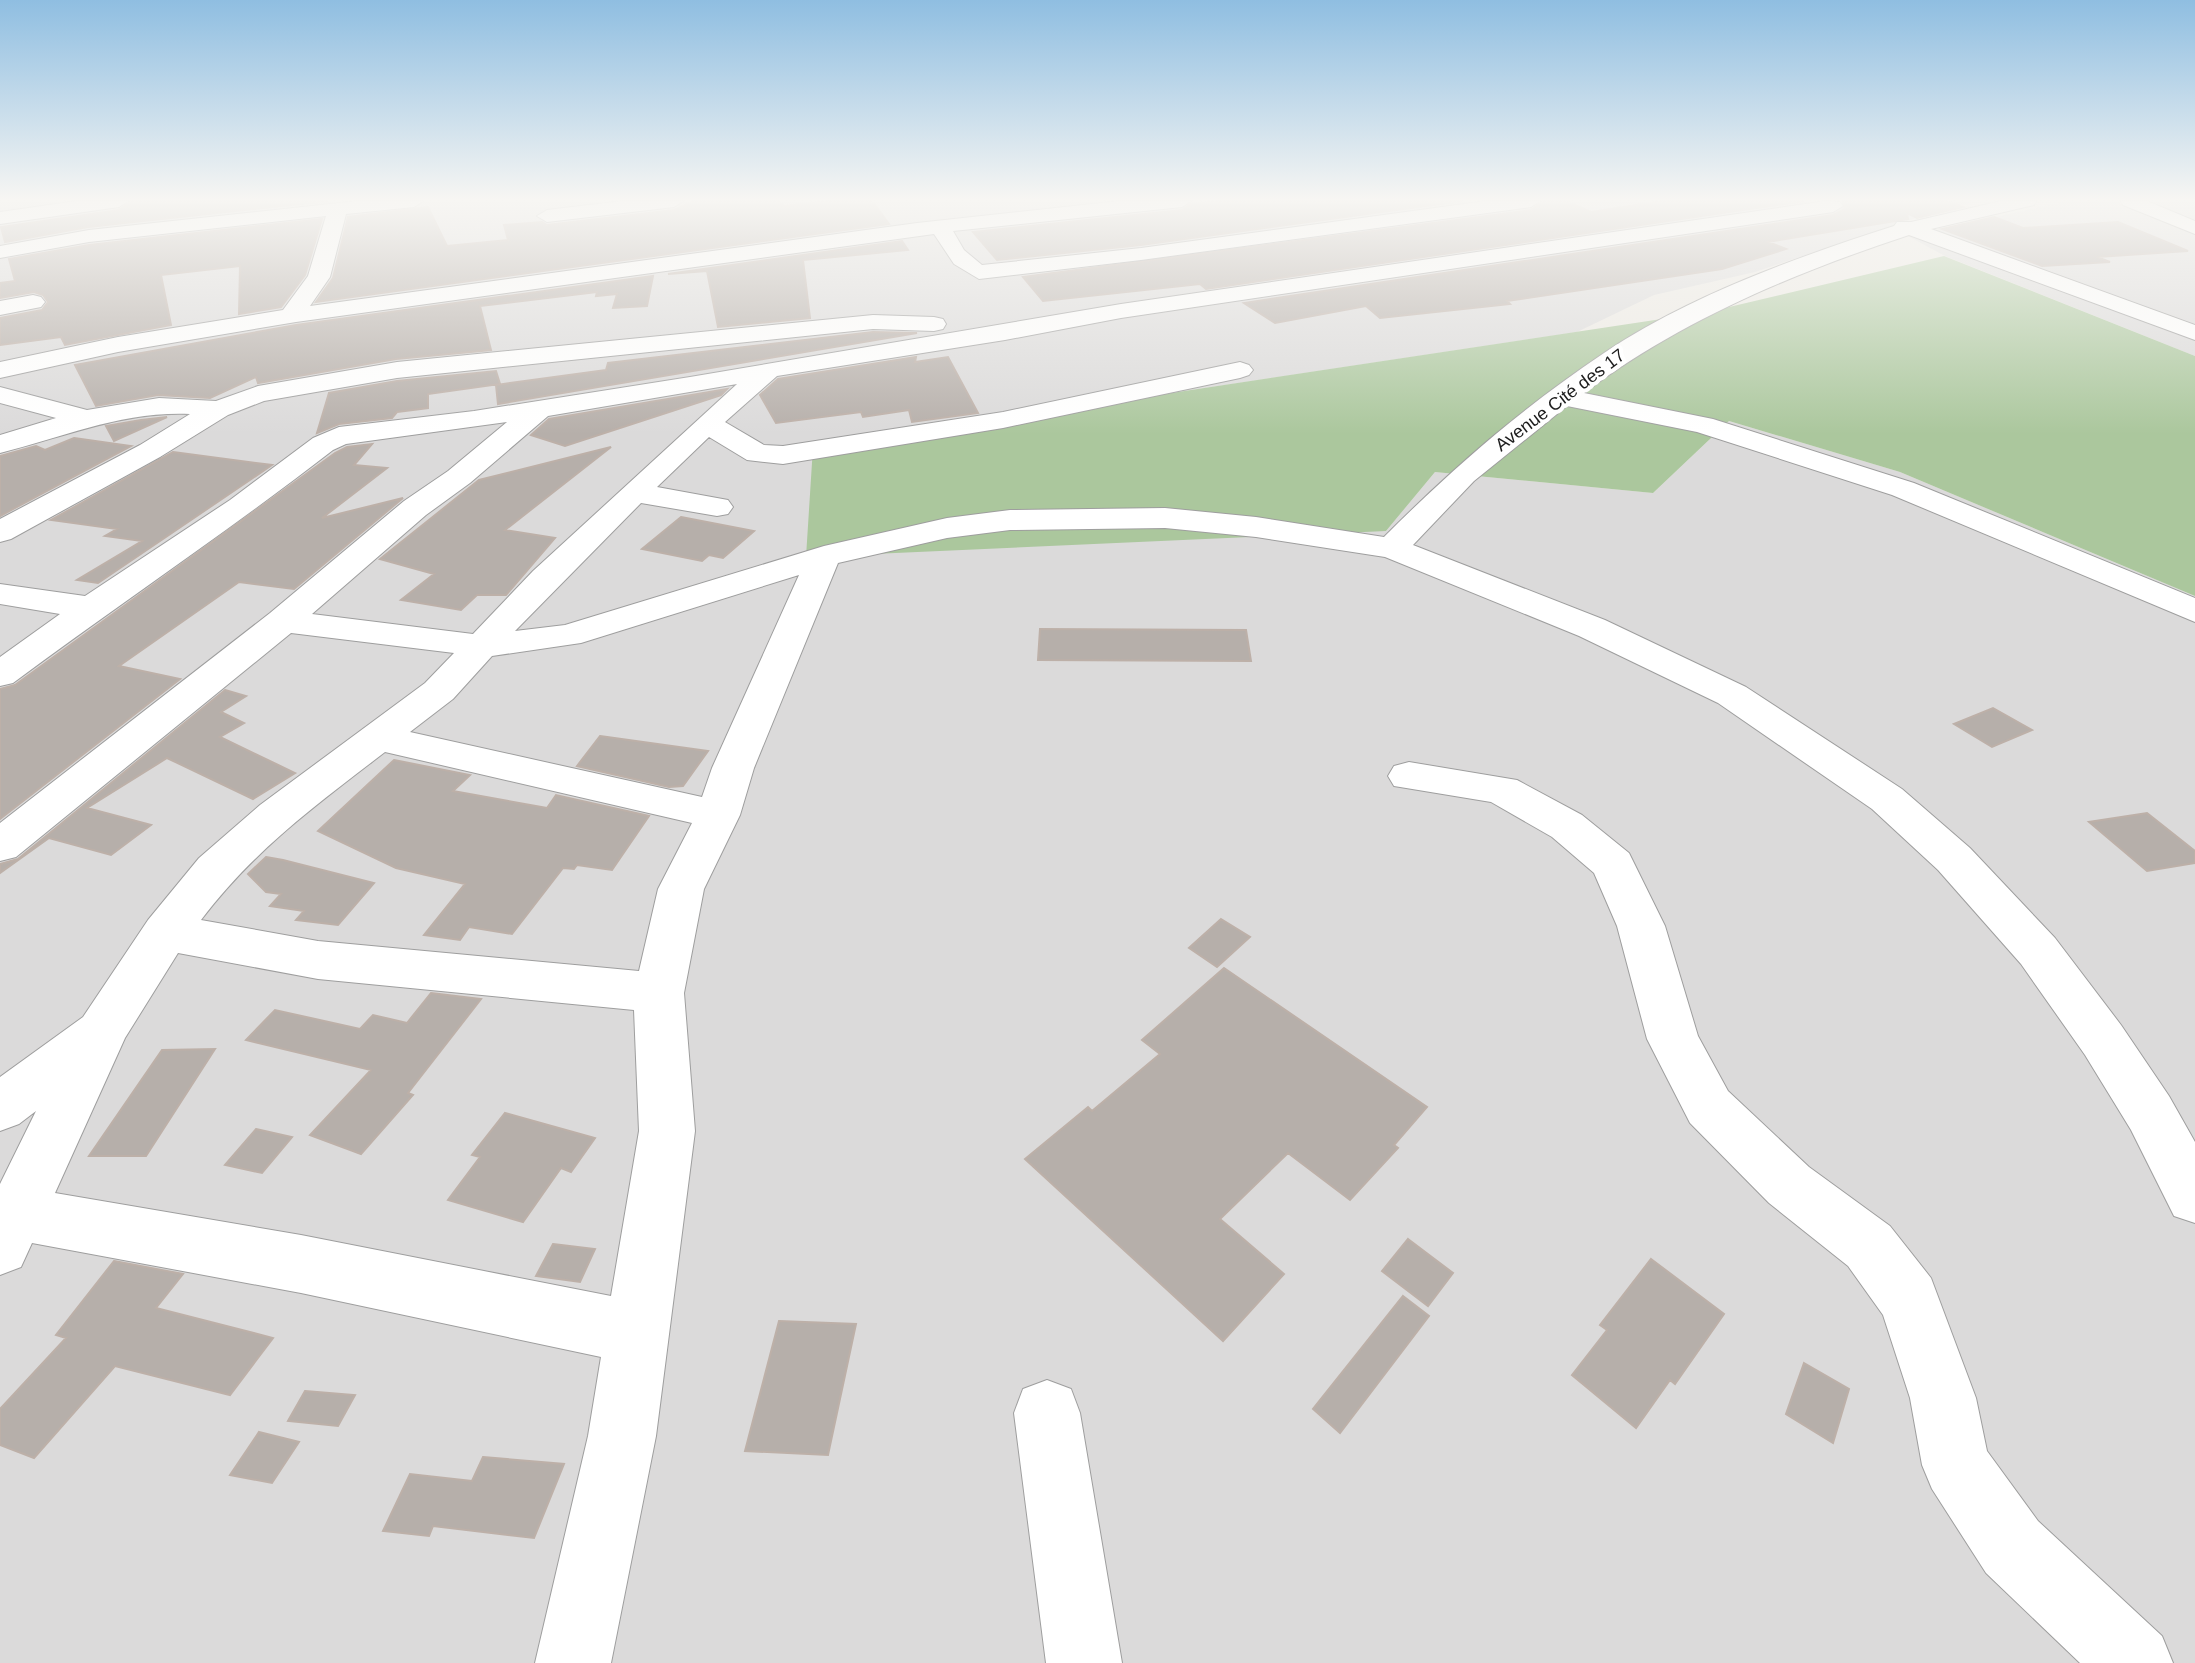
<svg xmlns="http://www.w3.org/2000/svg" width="2195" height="1663" viewBox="0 0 2195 1663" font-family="Arial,sans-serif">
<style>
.residential{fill:#dbdada}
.forest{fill:#abc79d}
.building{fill:#b6afaa;stroke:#bdb0a8;stroke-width:2}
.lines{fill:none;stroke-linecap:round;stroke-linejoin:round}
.minor-casing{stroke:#9e9e9e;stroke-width:2}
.minor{fill:#fff;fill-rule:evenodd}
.labels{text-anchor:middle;stroke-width:8;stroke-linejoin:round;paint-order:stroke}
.far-street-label{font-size:18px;fill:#1d1d1d;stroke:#fff}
</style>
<rect width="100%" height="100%" fill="#edeae4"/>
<path class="residential" d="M0,201H1984L1946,208L1755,272L1654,295L1577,332L814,447L1386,531L1435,472L1653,493L1729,421L1900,472L2195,596V1663H0Z
M2068,201H2195V356L1945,256L1908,236Z"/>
<path class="forest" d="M1944,256L2195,356V596L1900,472L1729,421L1653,493L1435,472L1386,531L806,557L813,447L1708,312Z"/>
<path class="building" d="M131,201H328L88,227L5,242L1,227L119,210Z
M694,201H779L784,206L827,201H872L889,224L316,302L333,278L348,217L428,207L447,246L508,240L504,225L542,222L547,225L674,210Z
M1217,201H1462L1141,245L997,260L973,232L1182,210L1191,204Z
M1543,201H1566L1591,212L1662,201H1804L1206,289L1200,284L1043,301L1023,277L1531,210Z
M1843,201H1947L1963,207L1917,218L1907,213L1908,219L1768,242L1786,249L1722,269L1507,301L1510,304L1380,318L1366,306L1275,323L1244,303L1833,215L1845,209Z
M1994,217L2023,228L2118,222L2188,251L2097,257L2110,262L2042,266L1942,229Z
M322,219L305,275L281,307L239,314L240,266L161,275L171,325L65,345L61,337L0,345V318L42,310L48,302L43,295L34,292L0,298V283L15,281L9,259L89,245Z
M902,241L908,250L803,260L810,318L718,327L707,271L668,274Z
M653,276L647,306L613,308L617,294L596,296L597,292L480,306L491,350L396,359L258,383L256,377L210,398L158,395L96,406L75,365L296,325Z
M873,332L917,333L498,404L496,385L606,370L608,363Z
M916,357L915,362L948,357L978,413L912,422L909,410L863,417L861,412L776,423L760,395L778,379Z
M496,371L500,384L428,394V408L397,412L392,418L339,424L317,433L329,393L397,381Z
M727,389L721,395L565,446L531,435L549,419Z
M167,417L114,441L106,426L141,420Z
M74,438L131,446L0,516V456L36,446L45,450Z
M372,444L354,465L387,468L322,518L403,498L294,589L239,582L119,666L180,679L0,819V689L15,685L335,453L347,447Z
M611,447L505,530L555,538L506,595H477L461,610L401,600L434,574L380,559L479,480Z
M173,452L272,465L98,583L77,580L142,541L105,536L117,529L51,520Z
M681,517L754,531L723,558L709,555L702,561L642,549Z
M1040,629L1246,630L1251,661L1038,660Z
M225,690L246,696L221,712L244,723L220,737L295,773L253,799L167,758L87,808L151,825L111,855L49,838L0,873V864L18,859Z
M1993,708L2032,730L1992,747L1954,724Z
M600,736L708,751L683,786L669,787L577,766Z
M394,760L470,775L453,791L547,808L556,795L649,816L612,870L577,865L574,869L563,868L512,934L469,927L460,940L424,935L465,884L396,868L318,831Z
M2147,813L2195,851V863L2147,871L2089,822Z
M266,857L283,860L374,883L338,925L296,920L304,911L270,906L281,894L266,892L248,874Z
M1221,919L1250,937L1217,967L1189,948Z
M1224,968L1427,1107L1394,1145L1398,1148L1350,1200L1288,1153L1220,1219L1284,1274L1223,1341L1025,1159L1088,1107L1092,1111L1160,1054L1142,1040Z
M431,993L481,999L408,1093L413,1095L361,1154L310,1135L371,1070L246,1040L275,1010L360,1029L373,1015L407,1023Z
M215,1049L146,1156H89L162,1050Z
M505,1113L595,1138L571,1172L561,1168L523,1222L448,1200L480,1157L472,1155Z
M256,1129L292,1137L262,1173L225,1165Z
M1408,1239L1453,1273L1428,1306L1382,1271Z
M553,1244L595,1249L580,1282L536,1276Z
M1651,1259L1724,1314L1675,1384L1670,1380L1636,1428L1572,1375L1607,1330L1600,1325Z
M114,1261L183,1274L156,1308L273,1338L230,1395L115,1366L34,1458L0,1445V1409L66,1338L56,1335Z
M1403,1296L1429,1316L1340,1433L1313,1409Z
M779,1321L856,1324L828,1455L745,1451Z
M1804,1363L1849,1389L1833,1443L1786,1414Z
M305,1391L355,1395L338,1426L288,1421Z
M259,1432L299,1442L272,1483L230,1475Z
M483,1457L564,1464L534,1538L433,1526L429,1536L383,1531L410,1474L472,1481Z"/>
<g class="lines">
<defs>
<path id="minor" d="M77,201H128L119,207L0,224V212Z
M358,201H423L414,207L346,214L330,277L310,306L917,223L1120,201H1191L1182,207L953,231L964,250L982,265L1141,248L1486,201H1540L1531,207L1141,260L979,279L954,264L934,234L296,322L118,352L0,378V362L118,337L283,310L308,276L326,216L89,242L0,258V246L89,230Z
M623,201H683L674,207L547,222L537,216L547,210Z
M1826,201L1840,202L1843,206L1833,212L1121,318L1005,340L777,376L725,422L764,445L783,446L1003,412L1240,362L1249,365L1253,370L1249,375L1240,378L1003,428L783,464L747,460L709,437L657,487L728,500L733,507L728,514L717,516L641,503L515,631L565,625L824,546L947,518L1010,510L1165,508L1256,517L1384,537C1454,467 1522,408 1604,353C1689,296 1797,257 1894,226L1897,222H1911L2001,201H2036L2034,205L1931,229L2195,325V340L1909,235C1794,273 1681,320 1584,393L1713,419L1914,483L2195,598V622L1892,495L1697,432L1567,406L1474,481L1413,545L1605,620L1746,687L1902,789L1970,848L2055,938L2121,1025L2169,1096L2195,1142V1223L2174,1216L2131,1130L2085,1055L2021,964L1938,870L1872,809L1718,703L1579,636L1385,557L1256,537L1165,528L1010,530L947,538L838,563L754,768L740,815L704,889L684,993L695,1131L656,1436L611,1663H535L588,1436L601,1357L301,1293L32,1243L21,1267L0,1275V1184L36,1111L19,1124L0,1131V1077L83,1017L148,920L199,858L260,805L425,683L454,653L291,633L16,857L0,861V823L270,613L404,501L448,471L507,422L346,444L333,450C229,531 119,604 13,683L0,686V657L60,614L0,604V584L85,596L230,500L313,438L339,427L474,411L690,377L1121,304ZM737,384L533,571L473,634L312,614L426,515L470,483L548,416ZM799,575L712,768L702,797L410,732L453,699L492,656L581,643ZM385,752L692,823L658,889L639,971L318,941L201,920C254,850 316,805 385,752ZM178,953L318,979L634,1010L639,1131L611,1296L301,1235L55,1193L125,1038Z
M2121,201H2147L2195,221V234L2123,205Z
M33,295L41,297L45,302L41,307L0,315V301Z
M873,315L934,317L943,319L946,324L943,329L934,331L873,329L397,378L264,401L228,415L160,457L11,539L0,542V519L140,445L190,414C122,411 64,437 0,453V435L56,418L0,403V387L87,410L159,398L216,401L258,386L397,362Z
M1409,762L1517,780L1582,815L1629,853L1665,926L1698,1036L1728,1091L1809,1167L1890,1226L1931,1278L1976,1398L1987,1451L2038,1521L2162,1636L2173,1663H2080L1986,1573L1932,1489L1922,1465L1910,1398L1883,1315L1848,1266L1769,1203L1690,1123L1647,1039L1617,926L1594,873L1552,837L1491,802L1394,786L1388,776L1394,766Z
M1047,1380L1071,1389L1080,1413L1122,1663H1046L1014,1413L1023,1389Z"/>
</defs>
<use href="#minor" class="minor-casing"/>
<use href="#minor" class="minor"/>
</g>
<linearGradient id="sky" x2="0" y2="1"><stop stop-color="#8fbee1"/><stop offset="0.46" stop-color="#f7f6f3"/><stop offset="1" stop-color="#f7f6f3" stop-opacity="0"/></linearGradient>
<rect width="2195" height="434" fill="url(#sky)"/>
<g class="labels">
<g class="far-street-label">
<text transform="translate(1560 400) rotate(-37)" y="6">Avenue Cité des 17</text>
</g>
</g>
</svg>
